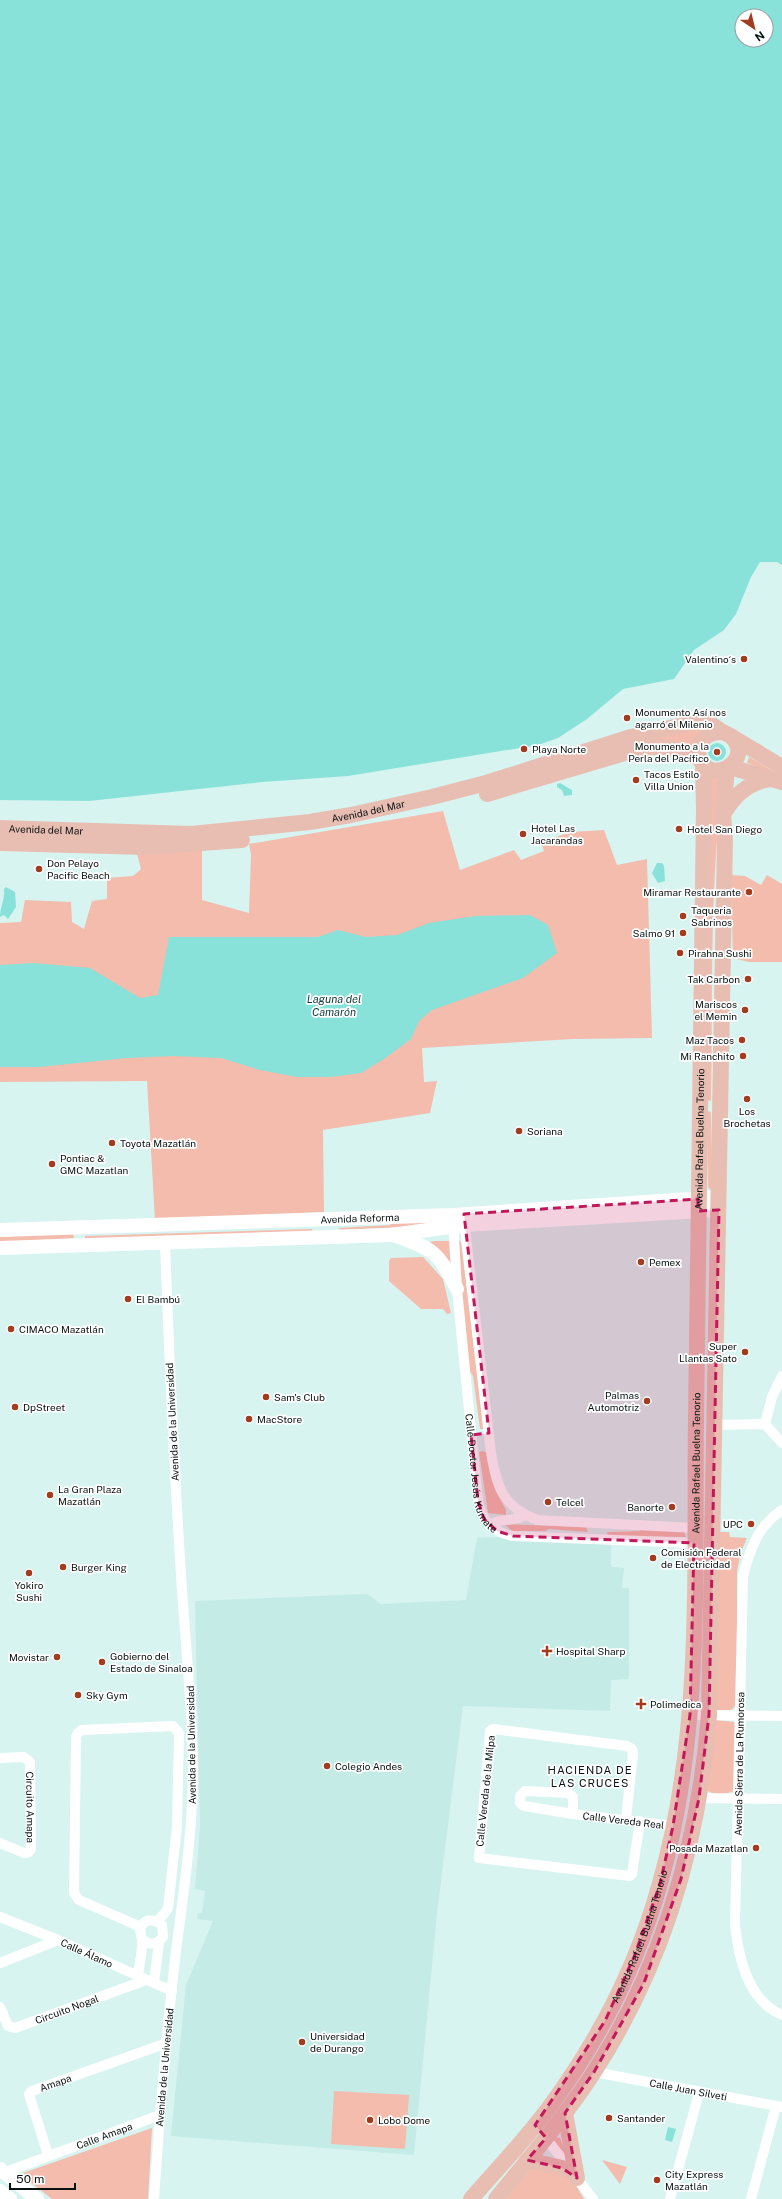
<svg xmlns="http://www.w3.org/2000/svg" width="782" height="2199" viewBox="0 0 782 2199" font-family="'Public Sans',sans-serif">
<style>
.built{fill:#c4ebe6}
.green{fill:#f3bcad}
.water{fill:#88e2d9;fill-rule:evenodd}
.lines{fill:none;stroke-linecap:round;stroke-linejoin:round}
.street{stroke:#fff;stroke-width:10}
.secondary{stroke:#fff;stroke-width:14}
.primary{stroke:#e9beb2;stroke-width:16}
.marked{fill:#c2185b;fill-opacity:0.2;stroke:#c2185b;stroke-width:3;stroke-dasharray:8 5;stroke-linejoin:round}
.poi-dot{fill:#a33b1e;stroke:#fff;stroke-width:1.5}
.labels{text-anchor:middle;stroke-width:3.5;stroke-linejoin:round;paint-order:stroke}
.poi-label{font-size:10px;fill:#081211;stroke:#fff;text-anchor:start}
.street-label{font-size:10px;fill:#081211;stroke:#fff}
.water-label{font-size:11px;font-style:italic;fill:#16403d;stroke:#fff}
.neighbourhood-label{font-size:11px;letter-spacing:1px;fill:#081211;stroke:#fff}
</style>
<rect width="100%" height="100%" fill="#d7f4f1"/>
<path class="built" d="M499,1537L611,1540V1567L624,1568L622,1588H629V1679L611,1680L610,1711L463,1706L437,1913L414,2155L171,2136L186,1985L213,1921L197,1919L198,1913H202L205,1891L195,1889L200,1826L195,1601L367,1594L381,1604L466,1600L477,1538Z"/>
<path class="green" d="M711,726L692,749L621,744Z
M749,757L782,776L747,763Z
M708,772L724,773C709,881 713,992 711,1101L707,1100Z
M443,811L460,870L514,850L521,860L544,851L541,842L571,832L604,830L617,865L647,859L652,1038L573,1039L422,1048L424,1082L437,1081L430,1113L323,1130L324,1212L155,1220L147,1081L0,1082V923L21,922L25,900L71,902L72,922L84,929L92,901L107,899V878L133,876L141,869L136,850L202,848V900L249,913L251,855L249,844Z
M731,875L745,876L761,885L767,875L782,884V962H749L733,958Z
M707,1111L711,1112L712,1190L708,1188Z
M440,1221V1225L342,1230L338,1228L390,1225L392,1223Z
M312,1229L313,1232L85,1242V1236Z
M73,1233L74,1238L0,1242V1237Z
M459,1240L461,1242L484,1429H480L473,1376L467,1367L457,1244Z
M434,1241H450L453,1271L422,1244Z
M423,1257L443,1279L451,1313L447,1314L443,1309H421L389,1281V1261L391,1258Z
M484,1451L489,1454L496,1491L506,1510V1515L488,1513L479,1452Z
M504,1524L586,1527L588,1532L549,1529L545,1531H512Z
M642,1529L684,1531L686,1537L608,1536L607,1532L639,1531Z
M719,1532H729L730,1537L747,1538L741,1552L737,1571V1704L731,1710H716Z
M717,1720L734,1722L738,1728L735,1790C727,1795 713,1796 705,1789L712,1724Z
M334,2091L409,2095L405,2149L331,2144Z
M152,2128L148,2199H52L20,2174Z
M556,2137L560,2138L568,2160L553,2140Z
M602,2160L627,2167L620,2184Z
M534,2165L570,2175L584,2199H506Z"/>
<path class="water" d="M0,0H782V565L777,562H760L751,577L736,614L724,630L694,650L674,679L623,689L587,719L558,738L538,745L348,776L262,782L89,801L0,800ZM742,16H766V40H742Z
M708 752a9 9 0 1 1 18 0a9 9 0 1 1-18 0Z
M560,783L572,790V795L564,796L562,790L557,787V784Z
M657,863H662L664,866L665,881L658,883L652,873Z
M6,887L15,892L16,907L8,919L4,915L0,917C0,907 5,900 4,889Z
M530,915L548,925L557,953L523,978L432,1010L419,1021L411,1039L384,1059L361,1073L331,1077H297L260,1070L221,1058L174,1056L127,1058L39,1067H0V965L33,963L90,968L140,998L158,995L169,937H318L338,930L366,937L397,935L429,923L476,916Z
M668,2127L676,2129L672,2142L665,2140Z"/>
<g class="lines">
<g class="street">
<path d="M464,1219L491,1453C497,1487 502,1506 537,1520L695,1528"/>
<path id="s1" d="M453,1221L457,1289L478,1501C482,1521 492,1532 513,1536L694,1543"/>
<path d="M765,1424L772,1397L782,1376"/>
<path d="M715,1425L765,1424L782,1443"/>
<path d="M782,1510C758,1526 750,1549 743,1576L735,1924C738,1956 748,2001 782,2015"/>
<path d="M490,1526C500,1516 515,1523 525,1515"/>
<path d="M690,1715L782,1716"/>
<path id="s2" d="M0,1758L24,1757L30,1762L31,1849L29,1852L24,1853L0,1843"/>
<path d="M699,1798L782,1799"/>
<path id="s3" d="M573,1814V1797L568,1793L525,1791L520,1796V1803L524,1806L573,1814L673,1826"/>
<path d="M626,1819L633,1754L632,1749L627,1746L493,1729L490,1731L479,1858L630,1876L632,1874L640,1821"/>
<path id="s4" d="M0,1917L58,1940L172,1991"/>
<path d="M141,1927L79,1900L74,1893L76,1737L78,1733L82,1730L173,1726L179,1733L177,1827L168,1908L164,1914L157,1921"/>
<path d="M0,1963L58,1940"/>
<path d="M138,1976C139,1965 143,1950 142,1939C141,1934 139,1931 141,1927C146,1917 155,1920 162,1925L163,1937C156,1945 150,1946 142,1939"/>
<path d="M154,1983L159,1942"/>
<path id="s5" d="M0,2007L8,2026L15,2028L146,1980"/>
<path id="s6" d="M594,2072L782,2107"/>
<path d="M546,2138L593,2199"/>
<path id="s7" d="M48,2155L29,2094L32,2091L167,2043"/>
<path id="s8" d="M0,2174L160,2115"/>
<path id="s9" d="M154,2199C159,2119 166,2039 175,1959C183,1895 193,1832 193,1767C192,1703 185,1639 181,1575C174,1464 169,1353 165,1242"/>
<path d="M670,2199L699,2093"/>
<path d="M751,2199L776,2106"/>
</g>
<g class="secondary">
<path id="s10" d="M0,1230L453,1215L719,1197"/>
<path d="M396,1236C435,1249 438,1253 457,1289"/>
<path d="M0,1248L391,1235L464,1225L719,1210"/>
<path d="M0,2169L37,2199"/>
<path d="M0,2191L10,2199"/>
</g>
<g class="primary">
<path d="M732,737L782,767"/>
<path d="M730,767L782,782"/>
<path d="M487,794L638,749C665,744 674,749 699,758"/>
<path d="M724,813C735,794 749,782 770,779"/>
<path id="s11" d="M0,828L191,834L310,822L351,815L432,797L486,783L631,737L700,721C710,722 713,726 721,731C725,734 729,734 732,737C756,761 705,791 698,752C700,738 708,732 722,732"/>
<path d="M0,843L146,847L242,840"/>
<path d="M565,2113L577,2178"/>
<path d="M527,2160L562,2168L573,2173"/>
<path id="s12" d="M471,2199C498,2168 527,2138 551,2105C600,2038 638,1963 660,1883C703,1734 694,1574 696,1420C698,1216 701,1012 704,808L703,764"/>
<path d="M496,2199C530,2157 565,2117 594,2072C664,1964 699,1842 709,1715L725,840L723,814L727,769"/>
</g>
</g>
<path class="marked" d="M698,1199V1211L719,1210L709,1715L699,1798L681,1879L644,1983L594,2072L565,2113L577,2178L562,2168L527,2160L546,2138L535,2125L605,2021L634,1957L660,1884L673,1826L690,1715L694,1543L513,1536L497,1531L484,1519L478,1501L471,1435L489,1433L464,1214Z"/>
<g class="poi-dot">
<circle cx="744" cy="659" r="4"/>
<circle cx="627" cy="718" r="4"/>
<circle cx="524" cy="749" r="4"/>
<circle cx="717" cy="752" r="4"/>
<circle cx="636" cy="780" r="4"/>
<circle cx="679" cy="829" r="4"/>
<circle cx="523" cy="834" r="4"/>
<circle cx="39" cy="869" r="4"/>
<circle cx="749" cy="892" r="4"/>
<circle cx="683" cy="916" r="4"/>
<circle cx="683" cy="933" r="4"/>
<circle cx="680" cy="953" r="4"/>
<circle cx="748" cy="979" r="4"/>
<circle cx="745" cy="1010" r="4"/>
<circle cx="742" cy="1040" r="4"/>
<circle cx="743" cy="1056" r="4"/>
<circle cx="747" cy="1099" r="4"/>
<circle cx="519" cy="1131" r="4"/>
<circle cx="112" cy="1143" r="4"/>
<circle cx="52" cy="1164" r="4"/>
<circle cx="641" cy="1262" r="4"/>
<circle cx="128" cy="1299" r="4"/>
<circle cx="11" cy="1329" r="4"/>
<circle cx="745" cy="1352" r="4"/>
<circle cx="266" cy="1397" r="4"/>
<circle cx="647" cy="1401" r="4"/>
<circle cx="15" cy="1407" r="4"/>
<circle cx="249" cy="1419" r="4"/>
<circle cx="50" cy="1495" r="4"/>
<circle cx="548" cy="1502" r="4"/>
<circle cx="672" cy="1507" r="4"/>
<circle cx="751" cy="1524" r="4"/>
<circle cx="653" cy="1558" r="4"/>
<circle cx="63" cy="1567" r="4"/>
<circle cx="29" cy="1573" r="4"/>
<path d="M545 1645h4v4h4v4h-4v4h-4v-4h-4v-4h4z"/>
<circle cx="57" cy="1657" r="4"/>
<circle cx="102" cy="1662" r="4"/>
<circle cx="78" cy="1695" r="4"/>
<path d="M639 1698h4v4h4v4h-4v4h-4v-4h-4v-4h4z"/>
<circle cx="327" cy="1766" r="4"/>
<circle cx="756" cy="1848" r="4"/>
<circle cx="302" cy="2042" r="4"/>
<circle cx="609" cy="2118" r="4"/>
<circle cx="370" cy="2120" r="4"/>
<circle cx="657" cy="2180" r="4"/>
</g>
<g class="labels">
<g class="poi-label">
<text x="736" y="663" text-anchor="end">Valentino´s</text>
<text x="635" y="716">Monumento Así nos<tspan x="635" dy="12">agarró el Milenio</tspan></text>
<text x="709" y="750" text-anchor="end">Monumento a la<tspan x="709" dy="12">Perla del Pacífico</tspan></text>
<text x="532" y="753">Playa Norte</text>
<text x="644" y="778">Tacos Estilo<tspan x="644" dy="12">Villa Union</tspan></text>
<text x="531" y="832">Hotel Las<tspan x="531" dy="12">Jacarandas</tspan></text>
<text x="687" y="833">Hotel San Diego</text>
<text x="47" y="867">Don Pelayo<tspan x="47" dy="12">Pacific Beach</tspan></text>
<text x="741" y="896" text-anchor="end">Miramar Restaurante</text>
<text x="691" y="914">Taqueria<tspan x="691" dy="12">Sabrinos</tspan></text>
<text x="675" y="937" text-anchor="end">Salmo 91</text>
<text x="688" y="957">Pirahna Sushi</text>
<text x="740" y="983" text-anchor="end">Tak Carbon</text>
<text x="737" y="1008" text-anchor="end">Mariscos<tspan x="737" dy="12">el Memin</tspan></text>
<text x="734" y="1044" text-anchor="end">Maz Tacos</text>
<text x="735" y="1060" text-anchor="end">Mi Ranchito</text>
<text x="747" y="1115" text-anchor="middle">Los<tspan x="747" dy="12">Brochetas</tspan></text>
<text x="527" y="1135">Soriana</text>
<text x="120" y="1147">Toyota Mazatlán</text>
<text x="60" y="1162">Pontiac &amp;<tspan x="60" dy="12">GMC Mazatlan</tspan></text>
<text x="649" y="1266">Pemex</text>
<text x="136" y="1303">El Bambú</text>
<text x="19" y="1333">CIMACO Mazatlán</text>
<text x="737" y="1350" text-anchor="end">Super<tspan x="737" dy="12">Llantas Sato</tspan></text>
<text x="639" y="1399" text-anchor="end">Palmas<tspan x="639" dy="12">Automotriz</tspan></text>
<text x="274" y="1401">Sam's Club</text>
<text x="23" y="1411">DpStreet</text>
<text x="257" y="1423">MacStore</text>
<text x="58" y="1493">La Gran Plaza<tspan x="58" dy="12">Mazatlán</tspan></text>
<text x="556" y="1506">Telcel</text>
<text x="664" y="1511" text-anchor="end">Banorte</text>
<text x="743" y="1528" text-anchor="end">UPC</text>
<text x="661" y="1556">Comisión Federal<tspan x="661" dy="12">de Electricidad</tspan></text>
<text x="71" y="1571">Burger King</text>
<text x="29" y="1589" text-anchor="middle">Yokiro<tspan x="29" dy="12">Sushi</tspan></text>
<text x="556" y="1655">Hospital Sharp</text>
<text x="110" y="1660">Gobierno del<tspan x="110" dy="12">Estado de Sinaloa</tspan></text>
<text x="49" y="1661" text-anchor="end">Movistar</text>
<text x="86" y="1699">Sky Gym</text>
<text x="650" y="1708">Polimedica</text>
<text x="335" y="1770">Colegio Andes</text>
<text x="748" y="1852" text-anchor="end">Posada Mazatlan</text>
<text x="310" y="2040">Universidad<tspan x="310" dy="12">de Durango</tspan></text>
<text x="617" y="2122">Santander</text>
<text x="378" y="2124">Lobo Dome</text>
<text x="665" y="2178">City Express<tspan x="665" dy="12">Mazatlán</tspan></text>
</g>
<g class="street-label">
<text dy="4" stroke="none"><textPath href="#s11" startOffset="370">Avenida del Mar</textPath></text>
<text dy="4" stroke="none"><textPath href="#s11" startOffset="46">Avenida del Mar</textPath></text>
<text dy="4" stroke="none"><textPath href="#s12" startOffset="1119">Avenida Rafael Buelna Tenorio</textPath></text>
<text dy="4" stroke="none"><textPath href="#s10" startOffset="360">Avenida Reforma</textPath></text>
<text transform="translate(172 1422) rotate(-93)" y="4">Avenida de la Universidad</text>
<text dy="4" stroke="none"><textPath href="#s12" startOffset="795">Avenida Rafael Buelna Tenorio</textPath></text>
<text dy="4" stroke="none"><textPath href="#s1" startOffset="255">Calle Doctor Jesús Kumate</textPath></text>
<text transform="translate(191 1745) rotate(-91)" y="4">Avenida de la Universidad</text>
<text transform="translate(739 1764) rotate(-89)" y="4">Avenida Sierra de La Rumorosa</text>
<text transform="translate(485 1791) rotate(-84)" y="4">Calle Vereda de la Milpa</text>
<text dy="4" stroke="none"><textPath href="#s2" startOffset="77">Circuito Amapa</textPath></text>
<text dy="4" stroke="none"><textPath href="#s3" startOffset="186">Calle Vereda Real</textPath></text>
<text dy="4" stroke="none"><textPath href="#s12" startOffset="315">Avenida Rafael Buelna Tenorio</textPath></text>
<text dy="4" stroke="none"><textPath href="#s4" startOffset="94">Calle Álamo</textPath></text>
<text dy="4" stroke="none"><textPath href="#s5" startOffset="83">Circuito Nogal</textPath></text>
<text dy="4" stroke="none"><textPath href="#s9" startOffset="132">Avenida de la Universidad</textPath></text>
<text dy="4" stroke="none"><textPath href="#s7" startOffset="93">Amapa</textPath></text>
<text dy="4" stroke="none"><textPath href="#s6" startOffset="96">Calle Juan Silveti</textPath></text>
<text dy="4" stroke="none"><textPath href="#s8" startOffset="111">Calle Amapa</textPath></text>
</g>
<g class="water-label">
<text x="334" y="1003">Laguna del<tspan x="334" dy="13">Camarón</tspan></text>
</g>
<g class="neighbourhood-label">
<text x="590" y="1774">HACIENDA DE<tspan x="590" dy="13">LAS CRUCES</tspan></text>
</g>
</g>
<g transform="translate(754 28) rotate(145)"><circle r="19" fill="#ffffff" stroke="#9ca0a0"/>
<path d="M0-3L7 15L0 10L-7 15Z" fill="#a33b1e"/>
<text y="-6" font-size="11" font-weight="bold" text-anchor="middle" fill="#081211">N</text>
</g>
<path d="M10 2183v6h65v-6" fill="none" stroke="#081211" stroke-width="2"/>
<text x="16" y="2183" font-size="12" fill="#081211" stroke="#ffffff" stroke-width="3" paint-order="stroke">50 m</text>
</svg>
